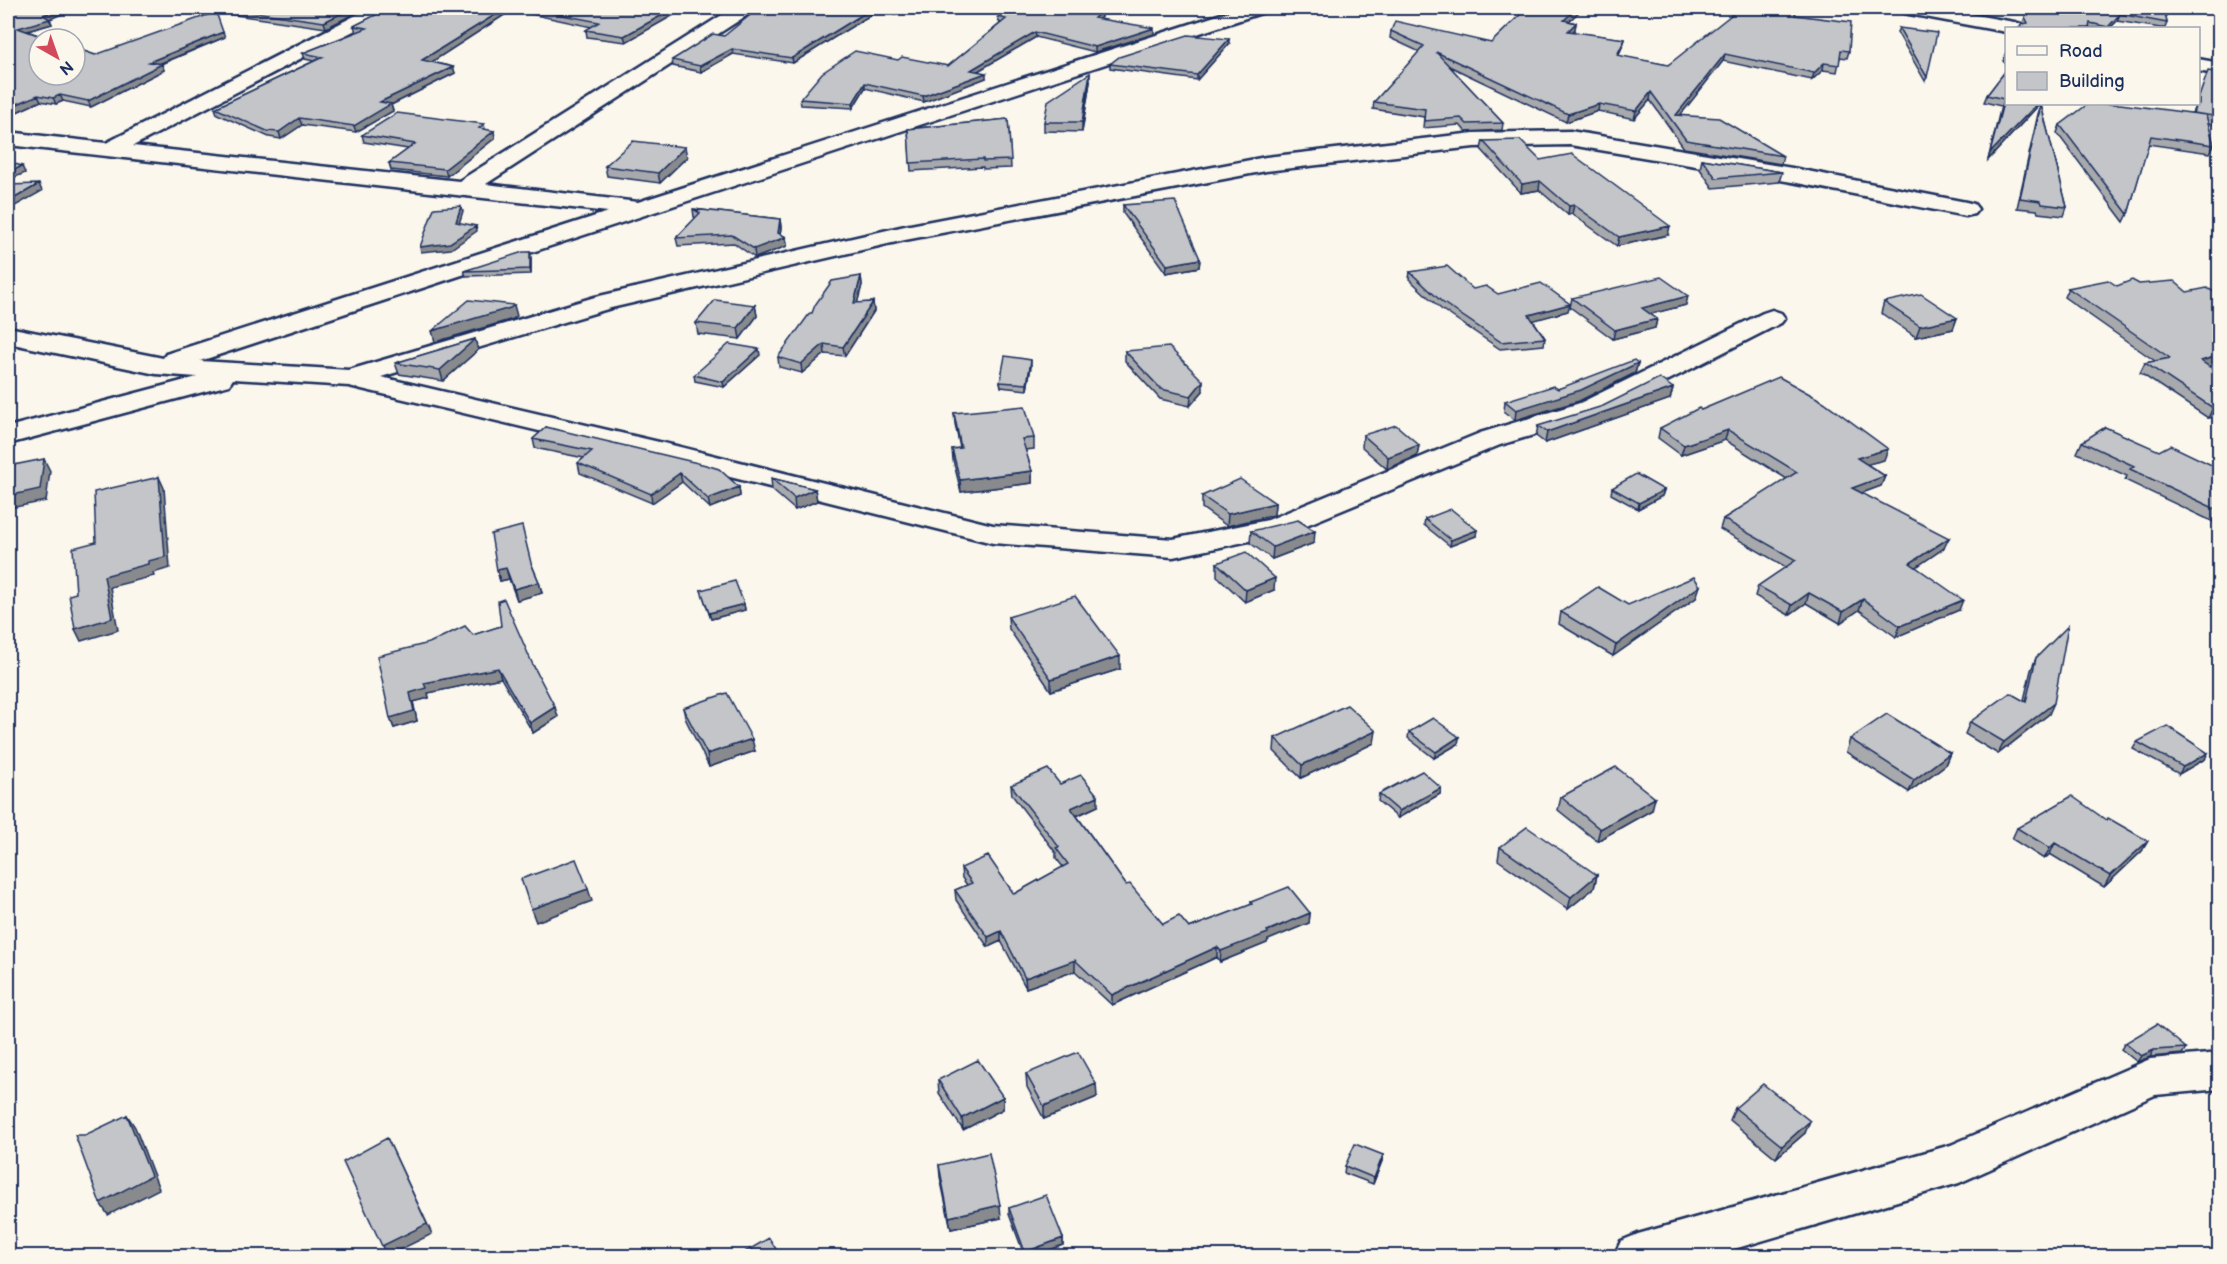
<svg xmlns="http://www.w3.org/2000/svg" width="2227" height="1264" viewBox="0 0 2227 1264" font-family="'Balsamiq Sans',sans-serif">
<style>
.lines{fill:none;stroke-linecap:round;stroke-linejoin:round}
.street-casing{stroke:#1b2f5e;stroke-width:5}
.secondary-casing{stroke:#1b2f5e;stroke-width:5}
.street{fill:#fbf7ec;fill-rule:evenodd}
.secondary{fill:#fbf7ec;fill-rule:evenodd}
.wall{fill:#a8a9ad;stroke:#1b2f5e;stroke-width:1.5}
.shaded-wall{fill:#888a8d;stroke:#1b2f5e;stroke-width:1.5}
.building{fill:#c3c5c9;stroke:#1b2f5e;stroke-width:1.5}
</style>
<rect width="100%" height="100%" fill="#fbf7ec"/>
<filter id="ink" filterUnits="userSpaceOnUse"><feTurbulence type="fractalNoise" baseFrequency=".0167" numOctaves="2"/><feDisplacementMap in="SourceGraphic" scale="12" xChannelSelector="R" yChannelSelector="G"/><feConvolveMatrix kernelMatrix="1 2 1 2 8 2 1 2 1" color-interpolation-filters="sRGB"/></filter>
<g filter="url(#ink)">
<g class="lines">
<defs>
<path id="street" d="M370,8H392L390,12L133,146L459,181L733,8H754L752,12L486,184L638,202L1240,8H1266L1264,12L200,361L349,370L595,297L905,226L1266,157L1474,133L1570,131L1792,168L1966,202L1974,204L1978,209L1974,214L1966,216L1792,182L1570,145L1474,147L1266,171L905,240L611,308L381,377L676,446L993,525L1173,539L1268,520L1480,433L1580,403L1763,313L1772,310L1781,313L1785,318L1781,323L1600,415L1500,445L1287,533L1173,557L993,543L674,463L349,386L233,379L229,385L8,444V427L197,377L156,374L8,343V327L163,358L166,354L608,212L8,145V132L106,143Z
M2220,1053V1089L2155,1095L1959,1183L1710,1256H1614L1621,1241L1638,1234L1951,1145L2150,1059Z"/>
<path id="secondary" d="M1900,8H1936L2014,22L2021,24L2024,28H2006V32L1909,14L1902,12Z
M2198,59L2220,63V75L2198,71Z"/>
</defs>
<use href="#street" class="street-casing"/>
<use href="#secondary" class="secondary-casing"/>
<use href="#street" class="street"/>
<use href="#secondary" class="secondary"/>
</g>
<path class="wall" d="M8,8H76L50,19L52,24L27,31L95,55L225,37L161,64L164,70L91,107L63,101L56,104L41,101L8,116Z
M227,8H366L326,28L229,14Z
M390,8H686L626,42L587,37L586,30L592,27L512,10L431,62L453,67L455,73L391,105L393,111L356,132L302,125L281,139L269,137L217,114L215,108L314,61L305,59L303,53L356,32L354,26Z
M821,8H907L895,15L877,11L793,63L733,54L701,72L673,66L672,60L724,36L816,11Z
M1359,8H1402L1393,14Z
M1527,8H1583L1569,21L1576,23L1575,29L1573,32L1625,39L1623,45L1618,56L1668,65L1771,13L1795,15L1849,51L1847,58L1840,57L1837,72L1823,70L1812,80L1723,61L1680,115L1783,156L1781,164L1684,148L1650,100L1634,119L1598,111L1566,122L1449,66L1503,123L1502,130L1466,132L1460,125L1423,128L1424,117L1373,109L1374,102L1420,52L1390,38L1391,31L1491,43Z
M2164,8L2167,23L2165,28H2160L2117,21L2110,28H2019L2023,23L2025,17Z
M1101,12V17L1099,19L1154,34L1095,52L1036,37L978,71L986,78L924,102L865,88L853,108L801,105L800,99L898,60L948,66L1001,23L999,22L998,17Z
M1899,28L1927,77L1925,81L1897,32Z
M1229,44L1197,80L1110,68V64Z
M2007,52V65L2003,61Z
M2007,69V104H2041L2038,107L2037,106L2036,108L1988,160L2001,106L1984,102L1987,95Z
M2220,73V125L2208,123L2214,145L2210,153L2148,144L2128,214L2124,222L2057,133L2060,125L2192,113L2196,104Z
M1090,82L1082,132L1044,131V122Z
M2041,105L2067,207L2064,216L2038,213L2037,210L2017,208L2038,114Z
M1008,119L1011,168L983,169V167L911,171L908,129Z
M484,124L485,129L495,138L447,176L391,170L389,163L408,149L364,142L362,135Z
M1483,141L1540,160L1668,235L1617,246L1572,214L1568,215L1539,190L1521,193L1481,149Z
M687,157L660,183L607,176L605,166Z
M1702,159L1782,172L1779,182L1713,188L1700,169Z
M1123,205L1200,259L1199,267L1166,273L1123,213Z
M693,209L780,219L781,228L780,234L786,237L787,246L755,258L734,243L678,246L676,238L696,218L694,217Z
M530,252L531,258V274L466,276L464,271Z
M1410,272L1473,289L1568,311L1533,320L1545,338L1544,345L1500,349L1441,309L1409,279Z
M861,276L862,285L857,303L873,302L874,311L845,356L825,354L802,373L779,367L778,357L812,313Z
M2068,288L2209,367L2220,416L2208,418L2140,373L2145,363L2155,361L2064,297Z
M1572,298L1686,305L1650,314L1657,319L1655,328L1613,339L1570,307Z
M1884,302L1957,318L1953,329L1916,337L1881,313Z
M755,305L757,316L740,339L698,334L696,323Z
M475,339L478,350L443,381L399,374L395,363Z
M1125,351L1203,391L1190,406L1160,399L1125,361Z
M760,355L724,387L695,381L694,375Z
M1638,363L1635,373L1579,401L1515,420L1504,412L1505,401L1558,389Z
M1031,366L1027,390L1001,387L1000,382Z
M1673,388L1670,399L1545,443L1536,436L1538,426Z
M1701,410L1884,460L1867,464L1885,476L1881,486L1862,493L1944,548L1916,567L1959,610L1896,637L1859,610L1840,623L1806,603L1789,615L1755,596L1758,586L1786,567L1720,529L1723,519L1787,479L1725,440L1681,455L1658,438L1660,428Z
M954,413L1034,438V449L1025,450L1032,471V483L961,492L953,460L952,449L960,448L955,424Z
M546,427L739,487L740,496L710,508L682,482L652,503L580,473L578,463L584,458L535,448L533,439Z
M1363,435L1419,445L1417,456L1387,469L1362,447Z
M2082,442L2159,451L2220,469V525L2125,480L2127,476L2077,453Z
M771,478L815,489L817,501L795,510L772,490Z
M1612,488L1664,490L1662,496L1638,509L1611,494Z
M1202,496L1275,503L1274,515L1227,526L1202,508Z
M1425,519L1476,536L1450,546L1424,525Z
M1251,531L1314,543L1272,559L1250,543Z
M1217,563L1274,590L1245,602L1217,576Z
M532,565L539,582L542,593L517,600L509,579L500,581L497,570Z
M701,590L744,604L745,610L711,619Z
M1696,598L1613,656L1559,624L1561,612Z
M1008,617L1120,669L1051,691L1009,629Z
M501,626L533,665L558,717L533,733L501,678L428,693L429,698L413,702L417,721L394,728L390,718L473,635Z
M2036,658L2049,714L1998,754L1965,734L1970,722L2024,700L2031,670Z
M683,708L755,751L709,767L686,720Z
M1409,732L1459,737L1458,744L1434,758L1408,738Z
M1275,738L1374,743L1301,778L1274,751Z
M1850,739L1950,753L1945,765L1909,792L1846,752Z
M2137,742L2205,759L2179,774L2133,749Z
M1060,784L1098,806L1077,816L1126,885L1163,924L1189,928L1251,905V902L1310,913L1309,923L1268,940L1267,943L1220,962L1217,957L1112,1005L1075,971L1026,988L1001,941L988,947L956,900L955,890L967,885L962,878L961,868L1014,894L1063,867L1056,858V853L1012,795L1011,785Z
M1441,788L1440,794L1398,818L1378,801L1379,794Z
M1561,797L1652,810L1597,841L1558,810Z
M2017,828L2142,851L2104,887L2050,854L2044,859L2012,839Z
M1500,847L1597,875L1594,888L1568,909L1498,860Z
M2125,1043L2186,1048L2182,1054L2150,1057L2137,1062L2121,1049Z
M1026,1074L1097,1097L1044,1119L1027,1087Z
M938,1080L1003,1097V1109L963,1130L939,1093Z
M1735,1108L1805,1133L1776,1158L1730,1120Z
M1383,1155L1382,1161L1373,1184L1344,1173L1345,1166Z
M939,1165L1001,1218L951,1229L940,1177Z
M1009,1208L1063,1238V1245L1030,1257H1025L1009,1214Z"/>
<path class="shaded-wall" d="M60,8H76L49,19L52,24L20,33L18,28L43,15Z
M352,8H366L326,28L324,22Z
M506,8H511L512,10L424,67L422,60Z
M675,8H686L626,42L624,36Z
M873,8H876L877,11L793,63L792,58Z
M897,8H907L895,15L894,9Z
M1394,8H1402L1393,14Z
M1577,8H1583L1563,27L1564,20Z
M1101,12V17L1094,23V18Z
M2120,14L2117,21L2110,28H2107Z
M1576,23L1575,29L1567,38L1568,31Z
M1154,28V34L1095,52V47Z
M223,32L225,37L151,67L149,62Z
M1035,32L1036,37L971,75V70Z
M1229,39V44L1197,80V75Z
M1625,39L1623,45L1615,62L1617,55Z
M732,49L733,54L701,72L700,66Z
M1725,54L1723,61L1675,122L1676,115Z
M1824,63L1823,70L1812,80L1814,73Z
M162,64L164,70L91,107L88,101Z
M453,67L455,73L391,105L393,111L356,132L354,126L380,102Z
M986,73V78L924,102L923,96Z
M1090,73V82L1082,132V122Z
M865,83V88L853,108V103Z
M1651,92L1650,100L1634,119L1636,111Z
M38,95L41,101L8,116V108Z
M60,95L63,101L56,104L53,98Z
M1599,104L1598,111L1566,122L1568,114Z
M2037,104H2038L2036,108L1988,160L1990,153Z
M299,118L302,125L281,139L279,132Z
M494,131L495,138L447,176L445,169Z
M685,147L687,157L660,183L658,173Z
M22,166L25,173L8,180V173Z
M1540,181L1539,190L1521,193L1522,184Z
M39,184L42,191L8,210V202Z
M1574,205L1572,214L1568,215L1569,206Z
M461,206L463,211L458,227L456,222Z
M780,219L781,228L779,240L786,237L787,246L755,258L754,249L778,233Z
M476,226L477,231L451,249L421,252L420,247Z
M1670,226L1668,235L1617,246L1619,237Z
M530,252L531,258V274L530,269Z
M1200,259L1199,267L1166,273L1167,265Z
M861,276L862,285L855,312L854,303Z
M1688,296L1686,305L1640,317L1642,308Z
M873,302L874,311L845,356L843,347Z
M1570,304L1568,311L1528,322L1529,315Z
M514,305L517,316L513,319L435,342L432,331Z
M755,305L757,316L740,339L738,328Z
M1957,318L1953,329L1916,337L1920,326Z
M1657,319L1655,328L1613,339L1615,330Z
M475,339L478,350L443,381L440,370Z
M824,344L825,354L802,373L801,364Z
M759,349L760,355L724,387L723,382Z
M2220,355V363L2196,371L2201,361Z
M1031,360V366L1027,390V384Z
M1638,363L1635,373L1579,401L1515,420L1516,410Z
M1203,381V391L1190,406L1191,396Z
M1673,388L1670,399L1545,443L1547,432Z
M2220,407V416L2208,418L2213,408Z
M1728,430L1725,440L1681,455L1684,445Z
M1419,445L1417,456L1387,469L1388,457Z
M1888,449L1884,460L1854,468L1857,458Z
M44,459L50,471L46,501L10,508L8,504V496Z
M1032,471V483L961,492L960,480Z
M680,473L682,482L652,503L651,494Z
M1885,476L1881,486L1848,498L1852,488Z
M159,477L164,488L170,568L153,573L154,576L110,587L118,630L81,641L75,629L104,576L148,561Z
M739,487L740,496L710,508L708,499Z
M815,489L817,501L795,510L794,498Z
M1664,490L1662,496L1638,509L1639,503Z
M1275,503L1274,515L1227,526L1228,514Z
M1477,530L1476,536L1450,546L1451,540Z
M1315,531L1314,543L1272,559L1273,547Z
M1949,538L1944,548L1906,574L1910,563Z
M506,568L509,579L500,581L497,570Z
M1275,578L1274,590L1245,602L1246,590Z
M539,582L542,593L517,600L514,589Z
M1700,586L1696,598L1613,656L1616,645Z
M1809,593L1806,603L1789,615L1792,605Z
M1863,599L1859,610L1840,623L1843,612Z
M1963,600L1959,610L1896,637L1900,626Z
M744,604L745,610L711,619L709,613Z
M1120,656V669L1051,691V679Z
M498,668L501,678L428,693L429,698L413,702L417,721L394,728L390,718L410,693L424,683Z
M2054,703L2049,714L1998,754L2004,742Z
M555,707L558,717L533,733L530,723Z
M1376,731L1374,743L1301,778L1302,765Z
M1459,737L1458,744L1434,758L1436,752Z
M752,739L755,751L709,767L707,754Z
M1950,753L1945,765L1909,792L1914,780Z
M2208,753L2205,759L2179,774L2183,767Z
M1441,788L1440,794L1398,818L1399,811Z
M1098,796V806L1071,818V808Z
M1655,798L1652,810L1597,841L1600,829Z
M2148,841L2142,851L2104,887L2110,876Z
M2055,843L2050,854L2044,859L2050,848Z
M1597,875L1594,888L1568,909L1571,897Z
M588,889L592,901L536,922L531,909Z
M1310,913L1309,923L1268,940L1267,943L1220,962L1221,951Z
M1001,931V941L988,947V937Z
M1217,947V957L1112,1005V995Z
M1075,960V971L1026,988L1025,978Z
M2154,1050L2150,1057L2137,1062L2141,1056Z
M1096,1084L1097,1097L1044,1119V1106Z
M1003,1097V1109L963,1130L962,1118Z
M127,1115L135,1127L159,1189L108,1215L100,1203Z
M1810,1121L1805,1133L1776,1158L1782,1146Z
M387,1138L432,1234L387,1256L382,1246Z
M1383,1155L1382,1161L1373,1184L1374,1178Z
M1000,1205L1001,1218L951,1229L949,1217Z
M1063,1238V1245L1030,1257H1026L1025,1252Z"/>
<path class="building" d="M8,8H60L43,15L50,19L18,28L49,39H39V75H75V48L95,55L216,12L223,32L149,62L162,64L88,101L60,95L53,98L38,95L8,108Z
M227,8H352L324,22Z
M389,8H506L422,60L453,67L380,102L391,104L354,126L299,118L279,132L267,131L215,108L323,57L303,53L367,28L354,26Z
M526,8H675L624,36L586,30L599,22Z
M759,8H787L816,11L821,8H873L792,58L732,49L700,66L672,60L713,34L724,36Z
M1017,8H1081L1101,12L1094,18L1154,28L1095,47L1035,32L971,70L986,73L923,96L865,83L853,103L800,99L822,73L855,51L898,60L902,57L948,66L1006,19L998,17Z
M1527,8H1577L1564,20L1576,23L1568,31L1625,39L1617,55L1668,65L1740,8L1771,13L1773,9L1796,12L1795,15L1851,22L1849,51L1841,50L1839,65L1824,63L1814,73L1725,54L1676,115L1719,118L1783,156L1686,140L1651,92L1636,111L1599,104L1568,114L1436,52L1503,123L1467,124L1461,118L1424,121L1425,109L1374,102L1424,46L1391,31L1395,21L1491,43Z
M2030,8H2164L2167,23L2120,14L2108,27L2090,23L2089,28H2019L2022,24L2028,23L2025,17Z
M1899,28L1937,33L1927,77Z
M1188,35L1229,39L1197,75L1110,64L1119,57Z
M2007,69V104H2037L1990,153L2004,99L1987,95Z
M2208,71L2220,73V117L2193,113L2196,104H2199V97Z
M1090,73L1082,122H1044L1048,101Z
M2088,104H2120L2206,115L2214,145L2151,136L2128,214L2060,125Z
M2041,105L2067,207L2042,204L2041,201L2020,198Z
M397,113L484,124L479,128L494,131L445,169L389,163L415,144L362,135Z
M1008,119L1011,160L983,161V159L910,163L908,129Z
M1520,140L1540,160L1572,154L1670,226L1619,237L1574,205L1569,206L1540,181L1522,184L1483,141Z
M633,141L685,147L658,173L605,166Z
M1702,159L1782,172L1716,178Z
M8,162L22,166L8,173Z
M39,184L8,202V185Z
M1175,201L1200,259L1167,265L1123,205Z
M461,206L456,222L476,226L450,243L420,247L434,208Z
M693,209L780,219L778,233L786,237L754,249L732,235L676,238L700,213Z
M523,252H530V269L464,271Z
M1447,266L1473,289L1486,286L1498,294L1541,283L1570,304L1529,315L1545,338L1501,342L1442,302L1410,272Z
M861,276L854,303L873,302L843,347L824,344L801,364L778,357L810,313H812L815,305L832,281Z
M1661,277L1688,296L1642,308L1657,319L1615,330L1572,298Z
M2108,280L2117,286L2132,280L2139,284L2174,281L2187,292L2207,288L2220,295V355L2201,361L2220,374V407L2213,408L2145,363L2170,358L2068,288Z
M1921,294L1957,318L1920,326L1884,302Z
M469,300L514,305L510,308L432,331Z
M715,300L755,305L738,328L696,323Z
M475,339L440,370L395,363Z
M729,344L759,349L723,382L694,375Z
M1169,347L1203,381L1191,396L1161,389L1125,351Z
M1005,356L1031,360L1027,384L1000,382Z
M1634,360L1638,363L1581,390L1516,410L1505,401L1553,386L1558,389Z
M1779,377L1824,402L1888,449L1857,458L1885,476L1852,488L1949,538L1910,563L1963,600L1900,626L1863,599L1843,612L1809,593L1792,605L1758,586L1796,560L1723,519L1797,472L1728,430L1684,445L1660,428L1699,408L1701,410Z
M1659,378L1673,388L1547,432L1538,426L1603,406Z
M1025,406L1034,438L1022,439L1032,471L960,480L952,449L961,448L954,413Z
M1396,425L1419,445L1388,457L1363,435Z
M546,427L706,465L719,469L739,487L708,499L680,473L651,494L578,463L592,451L533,439Z
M2105,427L2159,451L2170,445L2220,469V511L2130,469L2134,466L2082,442Z
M44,459L40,489L8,496V472L9,466Z
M1636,474L1664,490L1639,503L1612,488Z
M159,477L165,557L148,561V564L104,576L112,618L75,629L69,595L76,593L73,548L96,542L94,492Z
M771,478L815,489L794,498Z
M1240,479L1275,503L1228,514L1202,496Z
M1451,509L1477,530L1451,540L1425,519Z
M1298,520L1315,531L1273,547L1251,531Z
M522,526L531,563L539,582L514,589L506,568L497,570L491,534Z
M1246,552L1275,578L1246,590L1217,563Z
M1694,577L1700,586L1616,645L1561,612L1598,587L1628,605Z
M735,581L744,604L709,613L701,590Z
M1075,596L1120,656L1051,679L1008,617Z
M504,599L533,665L555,707L530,723L498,668L424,683L426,688L410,693L414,711L390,718L377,656L429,643L465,626L473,635L501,626L498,601Z
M2068,626L2054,703L2004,742L1970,722L2010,693L2026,702L2036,658Z
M727,693L752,739L707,754L683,708Z
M1347,705L1376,731L1302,765L1275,738Z
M1887,714L1950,753L1914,780L1850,739Z
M1433,718L1459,737L1436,752L1409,732Z
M2167,726L2208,753L2183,767L2137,742Z
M1616,767L1655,798L1600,829L1561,797Z
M1048,769L1060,784L1081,775L1098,796L1071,808L1126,885L1130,884L1163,924L1179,916L1189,928L1252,904L1251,902L1289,887L1310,913L1267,931L1268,933L1221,951L1217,947L1112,995L1075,960L1025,978L1001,931L988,937L955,890L972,883L961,868L988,856L1014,894L1068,864L1056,848L1059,847L1011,785Z
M1422,771L1441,788L1399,811L1379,794Z
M2072,796L2106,820L2108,818L2148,841L2110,876L2055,843L2050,848L2017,828Z
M1527,827L1597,875L1571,897L1500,847Z
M576,859L588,889L531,909L521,879Z
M2157,1024L2186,1048L2154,1050L2141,1056L2125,1043Z
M1078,1052L1096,1084L1044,1106L1026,1074Z
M978,1060L1003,1097L962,1118L938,1080Z
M1763,1084L1810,1121L1782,1146L1735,1108Z
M127,1115L151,1176L100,1203L75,1135H85Z
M387,1138L427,1224L382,1246L343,1162Z
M1355,1144L1383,1155L1374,1178L1345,1166Z
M989,1153L1000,1205L949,1217L939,1165Z
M1046,1195L1063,1238L1025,1252L1009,1208Z
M769,1238L781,1257L738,1256Z"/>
</g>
<rect width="2227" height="1264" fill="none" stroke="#fbf7ec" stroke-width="30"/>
<rect x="15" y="15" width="2197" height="1234" fill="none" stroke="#1b2f5e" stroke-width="2" filter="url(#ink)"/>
<rect x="2005" y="27" width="195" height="78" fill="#fbf7ec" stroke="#a1a7b3" stroke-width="1.5"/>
<rect x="2017" y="46" width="30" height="9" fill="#fbf7ec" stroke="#a1a7b3" stroke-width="1.5"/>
<text x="2059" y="57" font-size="18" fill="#1b2f5e">Road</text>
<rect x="2017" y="72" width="30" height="18" fill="#c3c5c9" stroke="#a1a7b3" stroke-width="1.5"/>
<text x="2059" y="87" font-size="18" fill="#1b2f5e">Building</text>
<g transform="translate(57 57) rotate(140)"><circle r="28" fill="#fbf7ec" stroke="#a1a7b3" stroke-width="1.5"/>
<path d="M0-4.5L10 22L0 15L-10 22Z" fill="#d1495b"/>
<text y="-9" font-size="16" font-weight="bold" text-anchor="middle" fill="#1b2f5e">N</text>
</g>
</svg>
